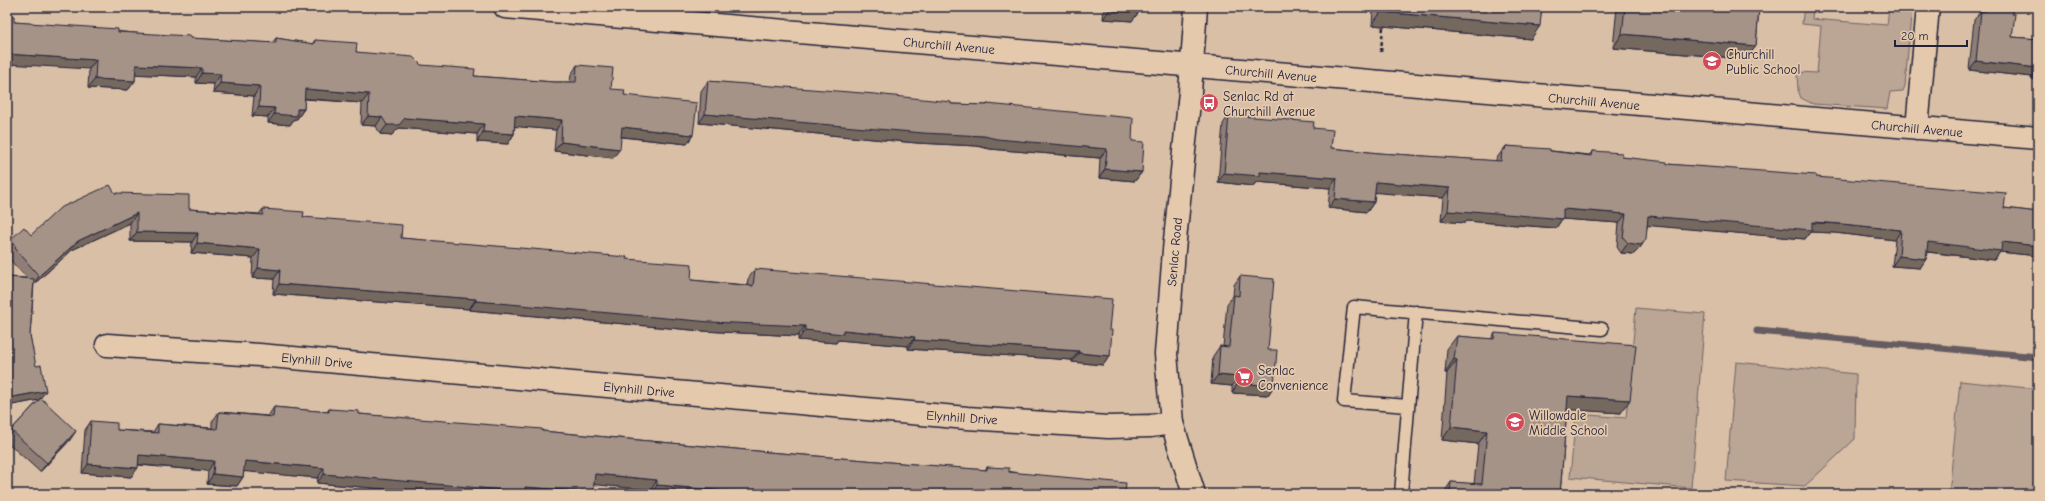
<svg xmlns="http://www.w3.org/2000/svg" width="2045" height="501" viewBox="0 0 2045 501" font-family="'Comic Neue',sans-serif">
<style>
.green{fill:#bba594;stroke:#6e6468}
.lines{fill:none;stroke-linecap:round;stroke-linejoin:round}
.stream{stroke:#655c62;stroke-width:7}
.service-casing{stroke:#22223b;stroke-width:15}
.minor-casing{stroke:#22223b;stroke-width:25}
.tertiary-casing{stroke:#22223b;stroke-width:25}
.path{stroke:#22223b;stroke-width:2.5;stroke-dasharray:4 3;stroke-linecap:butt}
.service{stroke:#e5c9ac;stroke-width:12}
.minor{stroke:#e5c9ac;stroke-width:22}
.tertiary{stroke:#e5c9ac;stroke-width:22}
.wall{fill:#8f7e74;stroke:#22223b}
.shaded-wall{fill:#74675e;stroke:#22223b}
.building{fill:#a69387;stroke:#22223b}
.labels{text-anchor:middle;stroke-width:3.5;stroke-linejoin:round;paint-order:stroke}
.street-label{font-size:13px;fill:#22223b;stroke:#e5c9ac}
.poi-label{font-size:13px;fill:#22223b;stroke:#e5c9ac;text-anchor:start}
</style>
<rect width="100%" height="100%" fill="#d9bfa5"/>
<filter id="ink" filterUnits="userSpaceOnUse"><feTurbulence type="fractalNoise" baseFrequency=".025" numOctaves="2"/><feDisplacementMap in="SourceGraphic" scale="8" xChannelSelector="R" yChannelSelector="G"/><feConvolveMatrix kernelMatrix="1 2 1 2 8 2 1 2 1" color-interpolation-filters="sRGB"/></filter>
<g filter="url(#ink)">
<path class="green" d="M1806,7H1813L1812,19L1887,25L1889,7C1898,7 1909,5 1911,16L1905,86L1903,91L1890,92L1887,109L1813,104L1801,98L1798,90L1797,74L1798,72L1817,73L1821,26L1802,24L1803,14Z
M1636,308L1705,314L1691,488L1570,477L1576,414L1626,418Z
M1736,362L1856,374L1855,439L1805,486L1726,481Z
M1960,381L2038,389V494H1949Z"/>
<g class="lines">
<path class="stream" d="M1757,331L2038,357"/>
<defs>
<path id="service" d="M1408,406L1344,401L1354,307L1602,329
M1401,494L1416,312"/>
<path id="minor" d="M505,7L2038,138
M1917,128L1928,7
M107,345L259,355L967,418L1108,427L1151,426L1172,423"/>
<path id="tertiary" d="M1194,494L1172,423L1166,354L1174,250L1190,92L1196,7"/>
</defs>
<use href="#service" class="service-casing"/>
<use href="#minor" class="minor-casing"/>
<use href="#tertiary" class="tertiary-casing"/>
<path class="path" d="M1381,52L1383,26"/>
<use href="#service" class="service"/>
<use href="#minor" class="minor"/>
<use href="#tertiary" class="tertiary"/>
</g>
<path class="wall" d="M1104,7H1139V12L1132,21L1103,19Z
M1340,7H1542L1531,39L1372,25L1373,10Z
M1617,7H1759L1756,46L1746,59L1613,48Z
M1981,7H2012V37L2038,39V80L2031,79L2032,77L1969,70L1974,20L1980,12Z
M14,22L190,38L272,43L276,38L312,44L315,40L356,52L474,76L554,82H570L571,75L577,65L611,89L624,95L693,135L687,144L621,137L613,158L554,151L556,130L515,126L514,134L508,144L477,142V134L399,128L392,135L380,134L376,126L361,125L362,103L304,99V109L297,119H294L290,125L268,123V117L252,116L254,96L213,93L214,84L196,83V77L135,74V81L128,90L88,88L89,69Z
M708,81L951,104L986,105L987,104L1132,141L1142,172L1135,181L1099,178L1100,158L990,149L977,146L917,143L699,123L701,91Z
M1229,115L1313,128L1331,148L1379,153L1496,161V159L1506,146L1589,155L1593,151L1622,157L1667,164L1816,177L2004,208L2038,212V256L2000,252L1994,260L1927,252L1926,259L1920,268L1892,266L1895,240L1835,233L1810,232L1805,239L1648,225L1640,248L1634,254L1621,253L1617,247L1619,223L1562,219L1556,228L1467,221L1465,223L1441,221L1443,198L1375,192L1374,202L1367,212L1328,208L1330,188L1256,182L1253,186L1218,182L1223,124Z
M115,193L189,209L259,214L263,209L303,217L401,238L626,259L691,280L747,285L748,279L755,269L1109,330L1110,356L1103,365L1072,362V360L908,349V346L838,340L836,343L798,340V336L703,331L469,310V309L273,294L274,279L252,278L253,258L191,253L192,242L130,241V223L72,250L34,284L30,335L40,399L70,440L40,472L7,442V436L11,430L39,400L7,406V277L27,278L8,258L9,256L7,254V244L10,240L31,235Z
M1240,276L1268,350L1274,386L1268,395L1232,393V386L1211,384L1213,356L1220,346L1223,347L1227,304L1233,296L1234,285Z
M1495,333L1621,413L1567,409L1560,494H1443L1451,482L1474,484L1478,444L1442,440L1447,373H1445L1447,349L1457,336L1491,339Z
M274,407L327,412L329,409L359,414L768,452L985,470L987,467L1125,494H650L651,490L594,484L593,492L592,494H438L317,483L318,478L244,471L243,477L237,486L207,484L208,471L138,465L131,477L82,473L85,430L91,421L117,430L153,432L158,424L212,428V422L219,412L268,416Z"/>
<path class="shaded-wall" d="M1340,7H1375L1373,10Z
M1110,9L1139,12L1132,21L1103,19Z
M1381,12L1540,26L1531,39L1372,25Z
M1622,34L1756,46L1746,59L1613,48Z
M7,54L96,60L89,69L7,64Z
M1976,61L2038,68L2032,77L1969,70Z
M136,65L202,68L196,77L129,74Z
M2038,70V80L2031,79Z
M202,73L221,74L214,84L196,83Z
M95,79L135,81L128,90L88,88Z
M220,83L260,86L254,96L213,93Z
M305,89L369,94L362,103L298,98Z
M259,107L275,108L268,117L252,116Z
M297,109H304L297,119H294L290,125L268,123L274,114Z
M705,114L984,136L1107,149L1100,158L990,149L977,146L917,143L699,123Z
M368,116L382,117L376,126L361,125Z
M515,116L562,120L556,130L509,126Z
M405,118L484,124L477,134L399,128L392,135L380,134L387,125Z
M622,127L693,135L687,144L615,136Z
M483,132L514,134L508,144L477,142Z
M561,142L620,149L613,158L554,151Z
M1105,169L1142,172L1135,181L1099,178Z
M1260,172L1337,178L1330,188L1256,182L1253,186L1218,182L1224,173Z
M1376,182L1450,188L1443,198L1369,192Z
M1335,199L1374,202L1367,212L1328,208Z
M1563,209L1626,214L1619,223L1562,219L1556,228L1467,221L1465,223L1441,221L1448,211Z
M137,213L130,223L72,250L33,285L39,276L78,241Z
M1648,216L1842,224L1901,230L1895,240L1835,233L1810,232L1805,239L1642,225Z
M137,232L198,233L192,242L130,241Z
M1646,239L1640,248L1634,254L1621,253L1628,243Z
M1928,242H2002L2038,246V256L2000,252L1994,260L1921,251Z
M197,243L260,249L253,258L191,253Z
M1899,256L1926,259L1920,268L1892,266Z
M258,268L280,270L274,279L252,278Z
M279,284L476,299L469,309L273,294Z
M476,301L805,326L798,336L703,331L469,310Z
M805,330H843L915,337L908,346L838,340L836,343L798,340Z
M914,340L1079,351L1072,360L908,349Z
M1079,353L1110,356L1103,365L1072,362Z
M1454,359L1457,360L1447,373H1445Z
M1218,375L1239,377L1232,386L1211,384Z
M1238,383L1274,386L1268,395L1232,393Z
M46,391L39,400L7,406V398Z
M1568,396L1630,400L1621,413L1559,409Z
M1451,427L1487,431L1478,444L1442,440Z
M76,431L70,440L40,472L47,463Z
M139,455L214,461L208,471L132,464Z
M245,461L324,468L318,478L238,471Z
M88,464L138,468L131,477L82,473Z
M213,474L243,477L237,486L207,484Z
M324,474L525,487L593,492L592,494H438L317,483Z
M595,474L657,480L651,490L588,484Z
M657,485L739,492L737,494H651Z"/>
<path class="building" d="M1110,7H1139V12L1110,9Z
M1382,7H1542L1540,26L1381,12Z
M1625,7H1759L1756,46L1622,34Z
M1986,7H2012V14H2015L2012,37L2038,39V68L1976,61L1981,11H1986Z
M7,15L14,16V22L118,29V32L190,36V38L276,43V38L314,44L315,40L357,43L356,52L413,57L421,65L475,69L474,76L554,82H576L577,65L613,68L611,89L625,90L624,95L697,103L693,135L622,127L620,149L561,142L562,120L515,116L514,134L483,132L484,124L405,118L399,125H387L382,117L368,116L369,94L305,89L304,109H297V116L274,114L275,108L259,107L260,86L220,83L221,74L202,73V68L136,65L135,81L95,79L96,60L7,54Z
M708,81L875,94L951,102V104L987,105V104L1133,118L1132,141L1144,142L1142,172L1105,169L1107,149L997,139L984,136L923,133L705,114Z
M1229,115L1314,122L1313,128L1333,130L1331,148L1379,153L1501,161L1502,150H1505L1506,146L1550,149V151L1592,156L1593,151L1622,153V157L1667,162V164L1816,175V177L2006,193L2004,208L2038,212V246L2002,242L2001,251L1928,242L1926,259L1899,256L1901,230L1842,224L1812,222V230L1648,216L1646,239L1641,245L1628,243L1623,237L1626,214L1563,209V219L1472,211V213L1448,211L1450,188L1376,182L1374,202L1335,199L1337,178L1260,172V176L1224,173Z
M110,185L115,193L189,195V209L263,215V209L304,212L303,217L402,225L401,238L627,257L626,259L692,264L691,280L753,286L755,269L1112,299L1109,330H1112L1110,356L1079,353V351L914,340L915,337L843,330V334L805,330V326L710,322L476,301V299L279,284L280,270L258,268L260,249L197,243L198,233L137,232V213L78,241L39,276L15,248L16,247L10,240L24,227L31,235L60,208Z
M1240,276L1274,279L1268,350H1277L1274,386L1238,383L1239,377L1218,375L1220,346L1229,347L1234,295L1239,296Z
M7,277L34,279L30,335L36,366L41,365L46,391L7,398Z
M1495,333L1636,345L1630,400L1568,396L1560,494H1450L1451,482L1482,484L1487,431L1451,427L1457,360L1454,359L1457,336L1494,339Z
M41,398L76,431L47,463L11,430Z
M274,407L329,412V409L359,411V414L542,429V431L768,452L987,470V467L1009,468V472L1126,483L1125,494H738L739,492L657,485V480L595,474L593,492L525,487V492L324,474V468L245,461L243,477L213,474L214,461L139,455L138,468L88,464L91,421L117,423V430L158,433V424L217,429L219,412L273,417Z"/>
</g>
<defs>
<symbol id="school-disc" viewBox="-11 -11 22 22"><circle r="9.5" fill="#d1495b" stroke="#e5c9ac"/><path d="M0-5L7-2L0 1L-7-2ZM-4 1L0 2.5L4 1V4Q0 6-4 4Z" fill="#fff"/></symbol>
<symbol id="bus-disc" viewBox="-11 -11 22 22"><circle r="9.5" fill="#d1495b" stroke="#e5c9ac"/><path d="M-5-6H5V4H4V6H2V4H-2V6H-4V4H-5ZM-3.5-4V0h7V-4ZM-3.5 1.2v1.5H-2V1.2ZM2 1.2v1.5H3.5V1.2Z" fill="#fff"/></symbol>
<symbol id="supermarket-disc" viewBox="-11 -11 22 22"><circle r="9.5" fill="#d1495b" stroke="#e5c9ac"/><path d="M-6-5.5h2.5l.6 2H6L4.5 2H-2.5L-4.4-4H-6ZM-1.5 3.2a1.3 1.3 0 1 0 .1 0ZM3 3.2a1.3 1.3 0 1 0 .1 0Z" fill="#fff"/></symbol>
</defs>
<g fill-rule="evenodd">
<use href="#school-disc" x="1701" y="50" width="22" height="22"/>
<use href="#bus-disc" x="1198" y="92" width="22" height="22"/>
<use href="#supermarket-disc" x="1233" y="366" width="22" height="22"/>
<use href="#school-disc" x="1504" y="411" width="22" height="22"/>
</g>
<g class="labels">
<g class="street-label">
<text transform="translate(949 45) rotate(5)" y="5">Churchill Avenue</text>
<text transform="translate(1271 73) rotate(5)" y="5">Churchill Avenue</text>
<text transform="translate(1594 101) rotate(5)" y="5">Churchill Avenue</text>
<text transform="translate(1917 128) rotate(5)" y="5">Churchill Avenue</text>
<text transform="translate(1174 252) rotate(-85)" y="5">Senlac Road</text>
<text transform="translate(317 360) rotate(5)" y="5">Elynhill Drive</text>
<text transform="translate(639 389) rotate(5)" y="5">Elynhill Drive</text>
<text transform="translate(962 417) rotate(4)" y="5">Elynhill Drive</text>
</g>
<g class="poi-label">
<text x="1726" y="59">Churchill<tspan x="1726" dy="15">Public School</tspan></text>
<text x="1223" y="101">Senlac Rd at<tspan x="1223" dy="15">Churchill Avenue</tspan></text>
<text x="1258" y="375">Senlac<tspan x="1258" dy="15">Convenience</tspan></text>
<text x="1529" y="420">Willowdale<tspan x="1529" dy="15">Middle School</tspan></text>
</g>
</g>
<rect width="2045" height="501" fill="none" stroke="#e5c9ac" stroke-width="24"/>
<rect x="12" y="12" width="2021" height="477" fill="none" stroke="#22223b" stroke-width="1.5" filter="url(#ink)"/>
<path d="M1895 40v6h72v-6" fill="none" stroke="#22223b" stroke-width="2"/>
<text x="1901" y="40" font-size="12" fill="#22223b" stroke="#e5c9ac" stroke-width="3" paint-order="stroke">20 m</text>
</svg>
